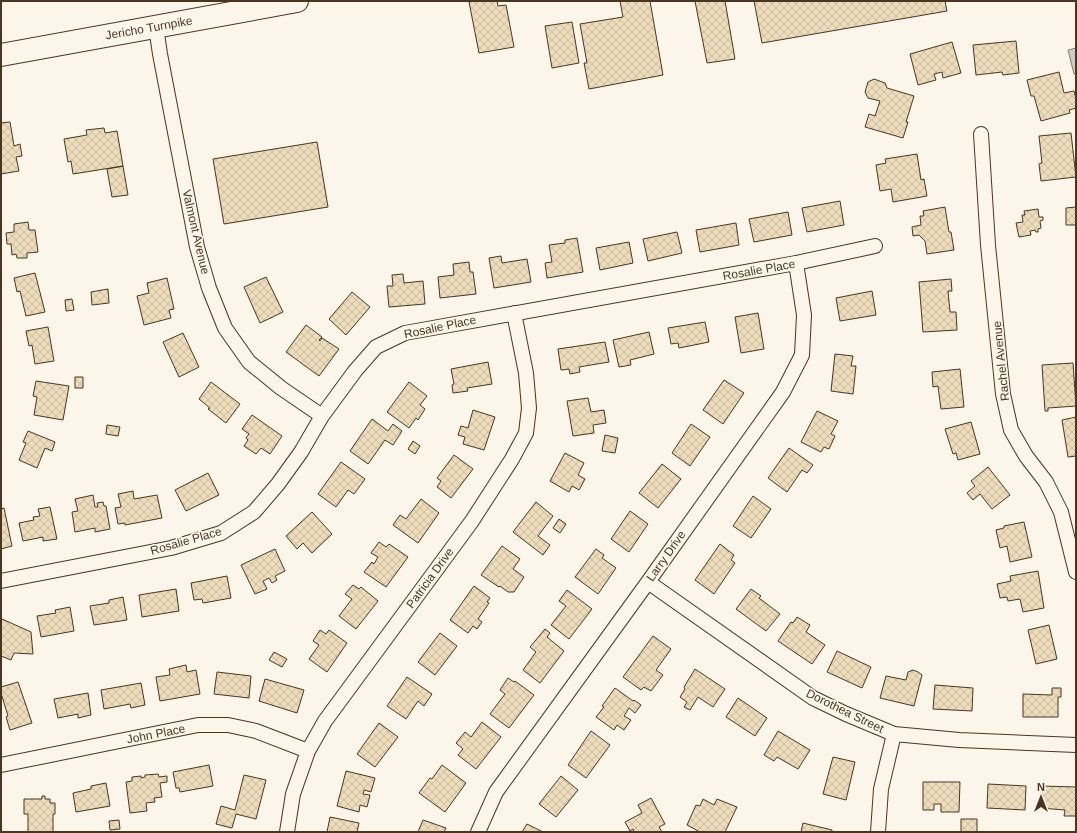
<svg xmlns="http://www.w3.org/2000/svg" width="1077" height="833" viewBox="0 0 1077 833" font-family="Helvetica,sans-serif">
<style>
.water{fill:#c9cecd;stroke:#887966}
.building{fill:url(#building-cross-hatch);stroke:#4a3520}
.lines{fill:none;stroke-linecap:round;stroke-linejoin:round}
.street-casing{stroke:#4a3520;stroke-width:16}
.primary-casing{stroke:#4a3520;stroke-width:24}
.street{stroke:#fbf6e9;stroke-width:14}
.primary{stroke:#fbf6e9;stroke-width:22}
.labels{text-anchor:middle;stroke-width:3;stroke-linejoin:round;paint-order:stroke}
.street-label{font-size:12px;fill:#4a3520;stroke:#fbf6e9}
</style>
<defs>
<pattern id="building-cross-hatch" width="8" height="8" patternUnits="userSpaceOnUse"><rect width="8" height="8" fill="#ecdcbc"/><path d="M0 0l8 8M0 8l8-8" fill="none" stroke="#ccbda1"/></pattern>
</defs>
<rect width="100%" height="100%" fill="#fbf6e9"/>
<path class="water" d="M1076,48V74H1074L1068,50Z"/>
<path class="building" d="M476,1H497L498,6L506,5L514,47L479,53L469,2Z
M620,1H650L663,75L589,89L584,63H587L580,24L623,17Z
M695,1H725L735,59L707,63Z
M754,1H945L947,11L762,43Z
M572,22L579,63L552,68L545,26Z
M1016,41L1019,73L1003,75L1002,72L976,75L973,45Z
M952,42L961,73L943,78L942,72L934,74L936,80L918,85L910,54Z
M1059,72L1064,93L1074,91L1076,99V108L1069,110L1070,113L1041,121L1034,96H1031L1027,80Z
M874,79L885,83L887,88L914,96L906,122H908L903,138L865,127L869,114L875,116L880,101L868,98L865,92L868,82Z
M10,122L14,146L20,144L22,156L16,157L19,171L1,174V123Z
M104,128L105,133L117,131L123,166L73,174L71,161L68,162L64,139L87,135L86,130Z
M1071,133L1076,177L1041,181L1039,164L1042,163L1039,136Z
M317,142L328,207L224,224L213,159Z
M917,154L921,180L924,179L927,196L893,202L891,189L880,191L876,165L886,163L885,159Z
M123,166L128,195L112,197L107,169Z
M840,201L844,225L807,232L802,208Z
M945,207L949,232H951L954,250L927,254L925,241L919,235L913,236L912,227L921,225L920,216H924L923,211Z
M1076,207V225H1066V208Z
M1038,209L1039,217H1043V220L1040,221L1041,228L1038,229V232H1036L1035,230L1030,231L1031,235L1019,237L1016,223L1023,222L1022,215H1025L1024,211Z
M788,212L792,235L754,242L749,219Z
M28,222L29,230H35L38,252L27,253V258H17L16,254L12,255L11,244H7L6,233L14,232V224Z
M736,223L739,245L700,252L696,230Z
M677,232L682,253L648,261L643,239Z
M577,238L583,272L547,278L545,263L552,262L549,245L565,243V240Z
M629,242L633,263L600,270L596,248Z
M501,256L502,263L527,259L531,282L494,288L489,258Z
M469,262L470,272H473L476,294L440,298L438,277L454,275L453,264Z
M35,273L45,312L26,316L20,291L17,292L14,278Z
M403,274L404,283L423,281L425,304L389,307L387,286H393L392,275Z
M266,277L283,312L260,323L244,287Z
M167,278L174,309L169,310L171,318L144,325L137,296L149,293L147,283Z
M951,279L952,291H948L950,312H956L957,330L923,332L919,282Z
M108,289L109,303L92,305L91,292Z
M872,291L876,315L840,321L836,298Z
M352,292L370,307L346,335L329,319Z
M72,299L74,310L66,311L65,300Z
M758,313L764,349L741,353L735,317Z
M705,322L709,342L679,348L678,343L671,344L668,328Z
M306,325L322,337L319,340L320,341L322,338L339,349L319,376L286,352Z
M48,327L54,361L35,364L32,345L29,346L26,331Z
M649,332L654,354L630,360L631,365L619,367L613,340Z
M183,333L199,367L179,377L163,342Z
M605,342L609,362L579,367L580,372L570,374L569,369L561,370L558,349Z
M835,354L853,356L851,366H856L853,394L831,391Z
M488,362L492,384L467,388L468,391L453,393L452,385L454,384L451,369Z
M1073,363L1076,406L1048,408V411H1045L1042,365Z
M960,369L964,407L941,409L938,386L933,387L932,372Z
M75,377H83V388H75Z
M724,380L744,393L723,424L703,410Z
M36,381L69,386L63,420L34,415L37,397L33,396Z
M211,382L240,404L226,423L208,409L210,408L199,399Z
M409,382L427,396L420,405L425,409L418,420L416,418L409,428L387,412Z
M588,398L591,412L604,410L606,423L593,425L594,433L573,436L567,401Z
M473,410L495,417L484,450L463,444L465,437L458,435L461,426L468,428Z
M817,411L838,421L831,434L835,436L829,449L824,447L821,452L801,442Z
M252,415L282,436L270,454L261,448L256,454L244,446L248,440L246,438L249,434L242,429Z
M1076,417V456L1068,457L1062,420Z
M372,419L388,431L393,424L402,431L393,445L385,440L368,464L350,451Z
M971,422L980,454L958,460L956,453L953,454L945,429Z
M691,424L710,437L690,466L672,453Z
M107,425L120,427L118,436L106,434Z
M28,431L55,442L52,451L45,448L37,468L19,460L26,443L23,442Z
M605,435L618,438L615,453L602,451Z
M413,441L420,446L415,454L408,449Z
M789,448L813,465L807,473L802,470L787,492L768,478Z
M565,453L584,463L578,475L585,479L579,490L572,486L569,492L550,481Z
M454,455L473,469L451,498L437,487L441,481L437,478Z
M341,462L365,479L354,494L348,490L336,507L318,494Z
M662,464L681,479L658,508L639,493Z
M988,467L1010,495L992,509L980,494L973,500L967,493L975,486L971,481Z
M208,473L219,495L186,511L175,490Z
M133,491L134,499L157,495L162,518L125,525V523L118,524L115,508L121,507L118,494Z
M93,495L95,507H98L97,503L103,502L104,506H106L110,529L95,532V528L75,532L72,512L78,511L75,499Z
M753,496L771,509L751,538L733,526Z
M421,499L439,513L418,543L393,525L400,515L406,519Z
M536,502L553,516L538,536L550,545L543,555L513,532Z
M50,507L57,539L43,541V537L23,541L19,523L34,520L33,517L40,516L38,509Z
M4,508L12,546L1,549V509Z
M630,511L648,524L629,552L611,539Z
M312,512L332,534L312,553L303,543L297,549L286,536Z
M559,519L566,524L560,533L553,528Z
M1024,522L1032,557L1010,562L1007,546L1000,548L996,530L1004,528V526Z
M379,542L386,547L389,544L408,557L386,587L364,572L372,562L374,564L378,557L371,553Z
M720,544L734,555L731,560L735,563L714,594L695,580Z
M502,546L520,559L513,569L524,577L514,592H508L500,586L499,587L481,575Z
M275,549L285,571L275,576L277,580L272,583L269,578L263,581L267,589L255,594L241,565Z
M596,549L604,555L602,558L616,568L598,594L575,577Z
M1038,571L1044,608L1023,612L1020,599L1008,601L1007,597L1000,598L997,584L1011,581L1010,576Z
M227,576L231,598L203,603L202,599L194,600L191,583Z
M353,585L359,589L361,587L378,601L356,629L339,616L352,599L345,594Z
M474,586L490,598L487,602L489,603L478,619L482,622L477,629L473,626L468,633L450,620Z
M176,589L179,611L142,617L139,595Z
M751,589L761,596L759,598L780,614L766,631L736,609Z
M567,590L592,609L569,639L551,625L566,606L559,601Z
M123,597L127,620L94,625L90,606L109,603V600Z
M70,607L74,631L41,637L37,616L56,613L55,610Z
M797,617L810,625L806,632L825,645L812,664L778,641L791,622L793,623Z
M2,619L31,632L33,654L14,653L11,660L1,656V622Z
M1049,625L1057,659L1036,664L1028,630Z
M545,629L550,633L547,637L564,651L540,683L523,670L536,652L530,647Z
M320,630L326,634L329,630L347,643L327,672L309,659L319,645L313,641Z
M440,633L457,646L435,675L418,662Z
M653,636L671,649L656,670L663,675L651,691L644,687L641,690L623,677Z
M837,651L871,667L862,688L827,672Z
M274,652L287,659L282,667L269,660Z
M186,665L187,672L196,670L200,694L160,701L156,677L170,675L169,669Z
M695,669L725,689L713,707L698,697L690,710L684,707L687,702L680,697L685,689L684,687Z
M913,670L918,672L922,675L914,706L880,698L886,676L906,680L908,672Z
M217,672L251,676L249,698L214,694Z
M407,677L432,694L424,706L418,701L406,719L387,706Z
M508,678L514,682L515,681L534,695L509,728L490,714L505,694L500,690Z
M265,679L304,690L297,713L259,701Z
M18,682L32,723L10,730L6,717L8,716L1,693V687Z
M141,683L145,705L131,708L130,704L104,709L101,690Z
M935,685L973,688L972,711L933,709Z
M615,688L633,701L634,700L641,705L635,713L629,708L624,716L631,720L624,730L617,725L614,730L596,717L604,707L602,706Z
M1052,688H1061V697H1058V717H1023V694L1052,695Z
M88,693L91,715L78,718V714L58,718L54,699Z
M738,698L767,718L755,736L726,717Z
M482,722L501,737L476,769L458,755L463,749L456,743L465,732L471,737Z
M379,723L398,737L375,767L357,754Z
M591,731L610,745L586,778L568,765Z
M778,731L810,750L798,769L777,757L774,761L764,755Z
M833,757L855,762L846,800L823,794Z
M209,765L213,786L180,792L179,788H176L173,772Z
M442,765L466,783L445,812L419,793L430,778L432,779Z
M346,771L375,778L371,792L364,790L363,794L370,795L367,807L360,805L359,812L337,806Z
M158,774L159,777L167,776V782L160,783L162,797L154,798L155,802L146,803L147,811L130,813L126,782L132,781V777L141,776V778L145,777V775Z
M244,775L266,780L256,819L236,814L232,828L216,824L221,806L235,810Z
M561,776L578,790L556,817L539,804Z
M923,782H960L959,812H941V804H934V810H923Z
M106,783L110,806L76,812L73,793L91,789V786Z
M988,784L1026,786L1025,810L987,808Z
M1041,786L1076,787V816H1064L1065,810L1040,808Z
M42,796H45V799H50V803H55V814H53V832H28V814H24V799H42Z
M651,798L665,824L659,827L662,832H634L633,829L630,831L625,822L642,813L638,805Z
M703,799L714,805L717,799L737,807L725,832H700L687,825L696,805L700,806Z
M330,817L359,823L357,832H327Z
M961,819H977V832H961Z
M119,820L120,829L110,830L109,821Z
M423,820L446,828L444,832H418Z
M803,823L832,830V832H801Z
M527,824L543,832H522Z"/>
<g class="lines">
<defs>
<path id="street" d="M156,27L160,54L197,247L209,288L225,328L249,362L281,388L322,416
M981,134L988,245L1003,394L1011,430L1026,456L1046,482L1061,512L1076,572
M1,581L171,548L221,533L254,512L278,484L301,452L322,416L355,371L376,347L405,333L796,263L875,246
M648,582L813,698L846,714L894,734L959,740L1076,745
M1,765L198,725H228L256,731L308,751
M287,832L293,794L308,751L325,721L472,521L512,459L526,433L529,408L526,373L514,313
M478,832L496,792L648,582L783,392L802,355L804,315L796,263
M878,832L881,789L894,734"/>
<path id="primary" d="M1,55L297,1"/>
</defs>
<use href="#street" class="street-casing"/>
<use href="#primary" class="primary-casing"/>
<use href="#street" class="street"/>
<use href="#primary" class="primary"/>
</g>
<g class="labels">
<g class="street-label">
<text transform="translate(149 28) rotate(-10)" y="4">Jericho Turnpike</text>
<text transform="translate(196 232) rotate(77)" y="4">Valmont Avenue</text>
<text transform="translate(759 270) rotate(-10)" y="4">Rosalie Place</text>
<text transform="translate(440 327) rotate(-12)" y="4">Rosalie Place</text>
<text transform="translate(1001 361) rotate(-96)" y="4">Rachel Avenue</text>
<text transform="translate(186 541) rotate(-16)" y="4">Rosalie Place</text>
<text transform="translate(666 556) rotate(-55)" y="4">Larry Drive</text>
<text transform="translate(430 578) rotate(-54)" y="4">Patricia Drive</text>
<text transform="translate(845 711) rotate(26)" y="4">Dorothea Street</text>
<text transform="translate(156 734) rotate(-11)" y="4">John Place</text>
</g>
</g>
<rect width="1077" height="833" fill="none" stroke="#4a3520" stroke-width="4"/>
<g transform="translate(1041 797)" stroke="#fbf6e9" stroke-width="3" paint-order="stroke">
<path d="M0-3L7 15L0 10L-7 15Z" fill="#4a3520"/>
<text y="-6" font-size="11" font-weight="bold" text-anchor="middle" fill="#4a3520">N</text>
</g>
</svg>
